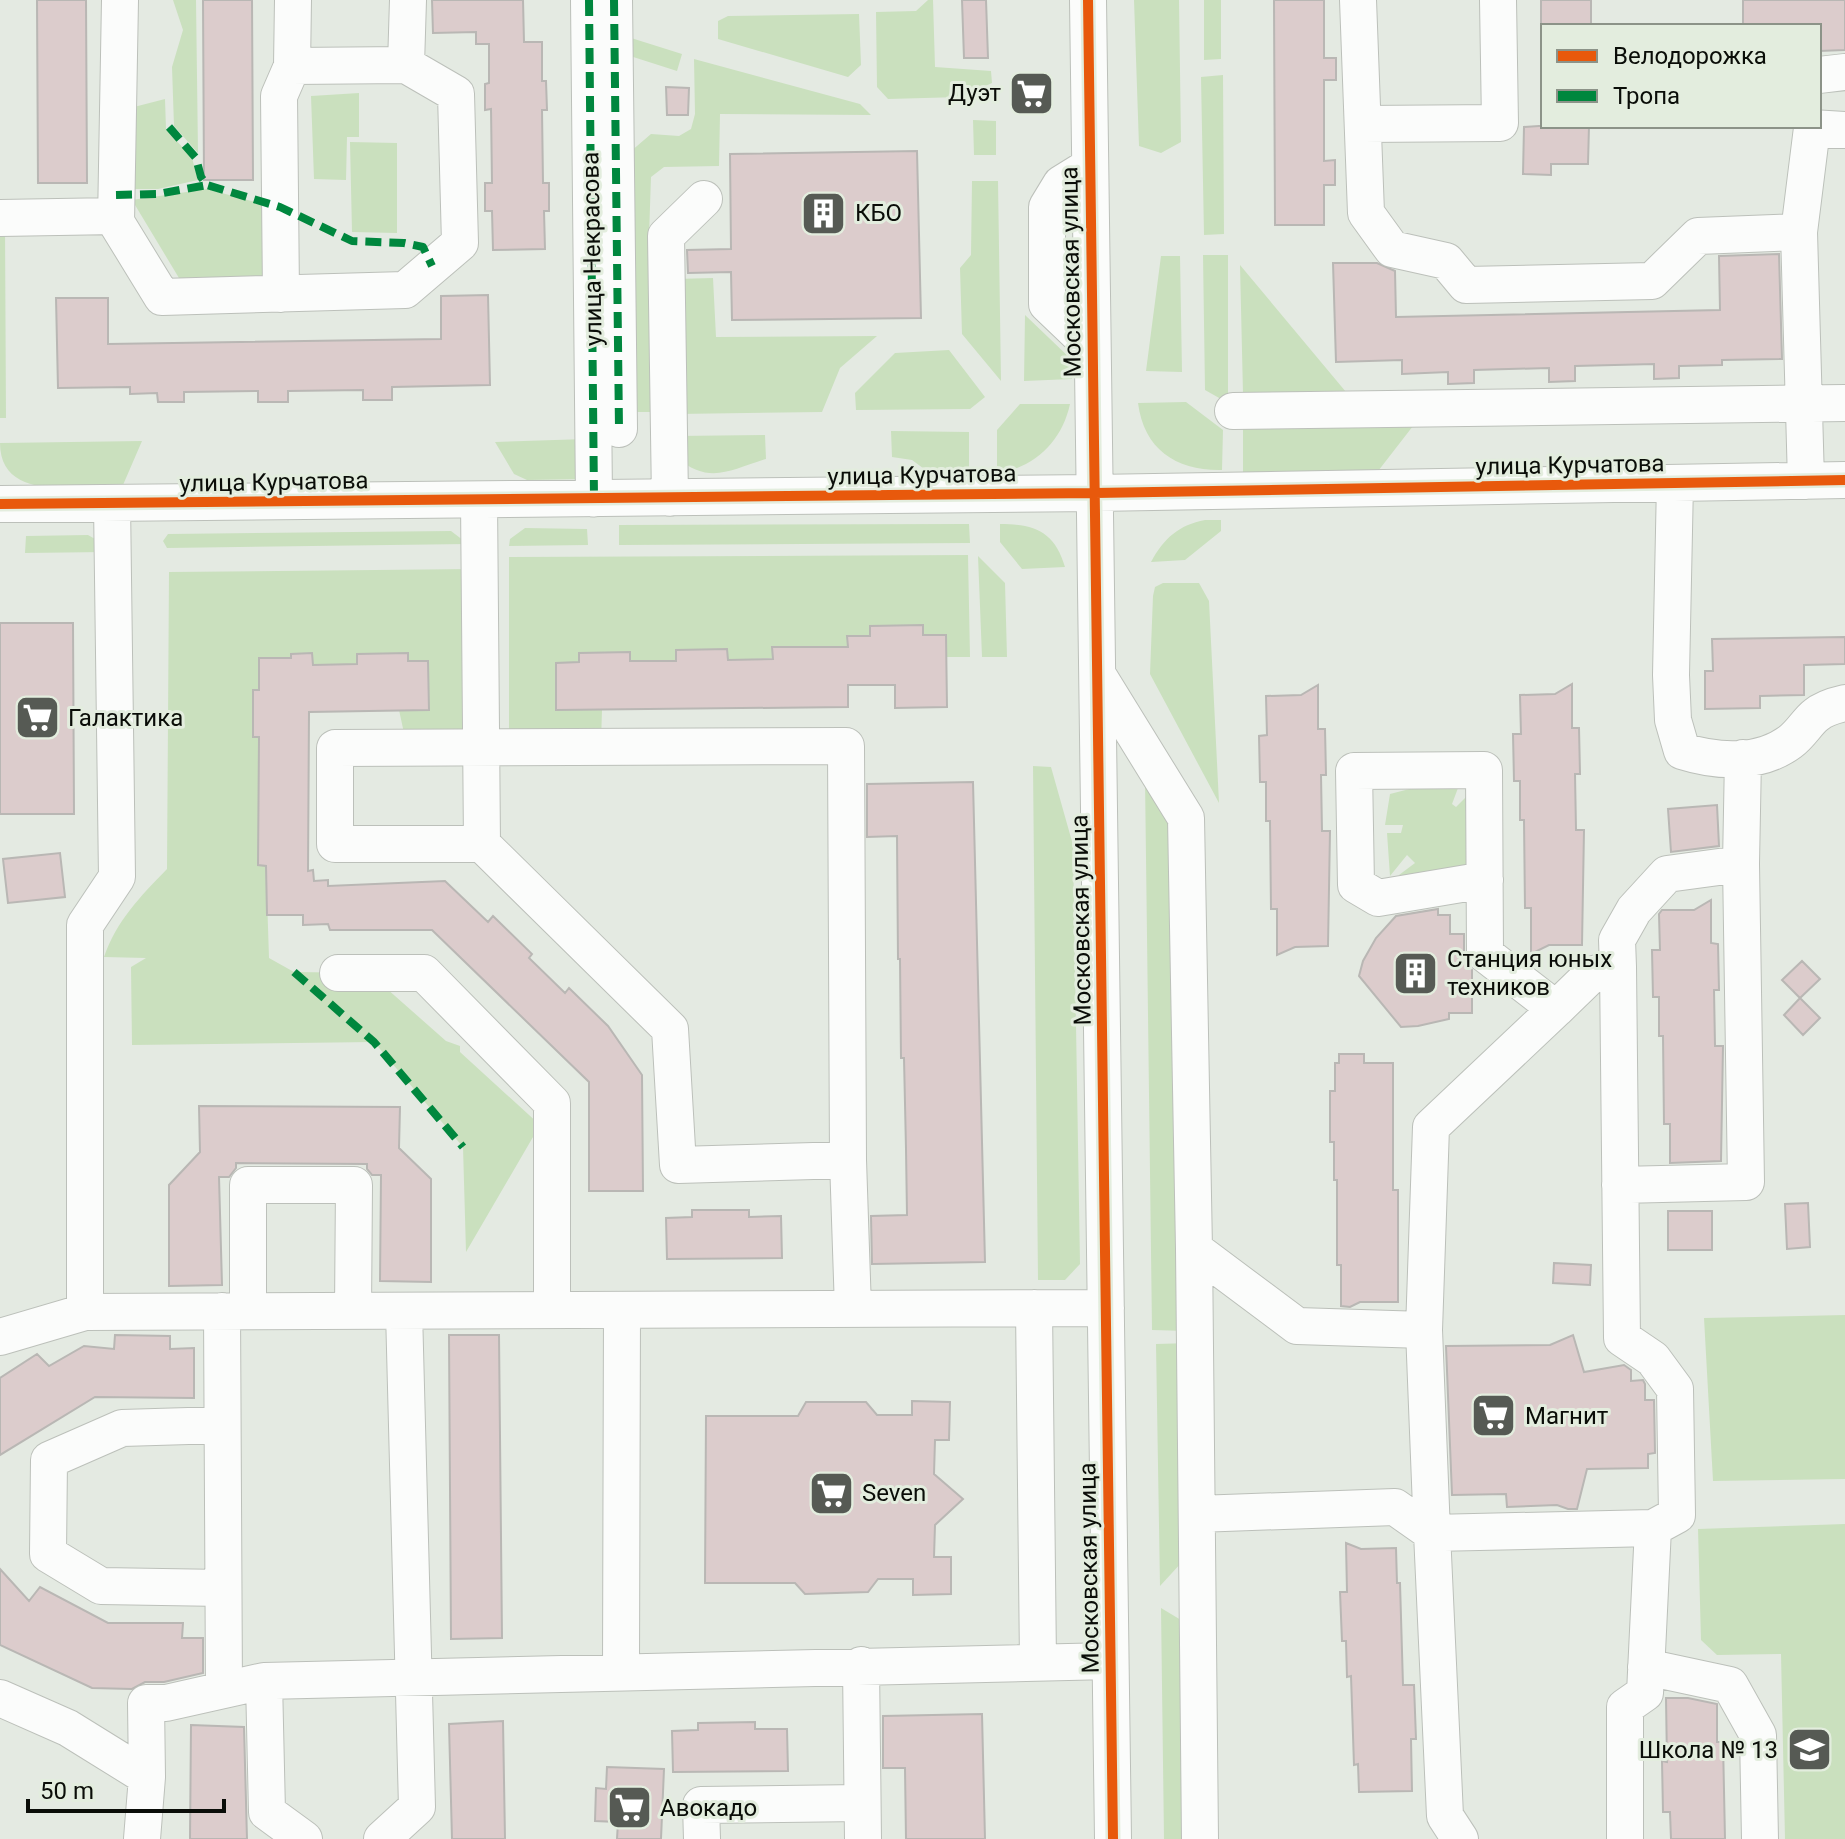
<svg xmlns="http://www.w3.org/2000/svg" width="1845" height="1839" viewBox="0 0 1845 1839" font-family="Roboto,sans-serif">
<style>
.green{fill:#cae0be}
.building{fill:#dccccc;stroke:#b9b7b4;stroke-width:2}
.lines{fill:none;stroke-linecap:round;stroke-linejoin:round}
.minor-casing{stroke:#bcc0ba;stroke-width:38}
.minor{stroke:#fbfcfb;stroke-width:36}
.quiet{stroke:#00873e;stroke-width:8;stroke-dasharray:16 8;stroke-linecap:butt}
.cycleway-casing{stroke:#e3edde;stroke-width:15}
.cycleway{stroke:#e8590c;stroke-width:10}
.labels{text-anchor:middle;stroke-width:6;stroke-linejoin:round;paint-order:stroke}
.poi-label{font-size:24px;fill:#0a0d08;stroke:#e3edde;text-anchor:start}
.street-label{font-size:24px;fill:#0a0d08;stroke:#e3edde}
</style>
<rect width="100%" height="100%" fill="#e4eae2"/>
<path class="green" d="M173,0H196L198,153L174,126L172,67L183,30Z
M928,0H933L935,67L991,71L992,83L961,97L888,99L877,87L876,12L916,11Z
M1134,0H1179L1181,142L1161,153L1139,146Z
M1204,0H1221V59L1204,60Z
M859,14L861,65L848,77L718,39V21L728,16Z
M628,37L682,54L677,71L627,55Z
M694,59L860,104L871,115L720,114L719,166L664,167L651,177L649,236L659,412H633L630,152L651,134L679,136L691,129L695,114Z
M1223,75L1224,234L1204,235L1201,77Z
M359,93V137H347L346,180L314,179L311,96Z
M165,99L166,129L192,158L198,180L158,189H130L134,107Z
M973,120L996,121V155H974Z
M350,142L397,143V233L352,232Z
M972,181H998L1001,381L962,334L960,268L971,255Z
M207,189L277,208L271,271L261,277L179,278L132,200Z
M0,226H5L6,418H0Z
M1203,255H1228V403L1205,390Z
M1161,256H1180L1182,372L1146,371Z
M1240,265L1346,392L1243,394Z
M713,278L716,337L877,336L840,368L822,412L677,414L675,279Z
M1025,315L1072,360V379L1024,381Z
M949,350L985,397L970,409L856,410L855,393L895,353Z
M1186,402L1223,430L1222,470C1177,471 1144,450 1138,403Z
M1020,404H1070C1062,441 1035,468 997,473V430Z
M1413,426L1375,475L1243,477V428Z
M891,431L969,432V473L931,474L912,460L892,457Z
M765,435L766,459C730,470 710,485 677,458L676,436Z
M586,439V479L527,480L514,474L495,442Z
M142,441L123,485C83,486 0,504 0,443Z
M1205,520H1221V531L1185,560L1151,562C1164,538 1179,525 1205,520Z
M969,524L970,543L619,545V525Z
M1000,524C1035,524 1055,532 1065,567L1022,569L1000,542Z
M525,528L587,529L588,545L509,546L510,539Z
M451,531L468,544L167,548L163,541L168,534Z
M88,535L95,539L105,552L25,553L26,536Z
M968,555L970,657H947L946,635H923V625L870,626V636H848V658L772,648L773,658L728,660L727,649L676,650V660L630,661V652L580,653L579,663H556V710H602L601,742L513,736L509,728V557Z
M978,556L1005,583L1007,657H982Z
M472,569L467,726L460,731L404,733L399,710H429L428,661H408L407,653L357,654V664L313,665L312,653L292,654L291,658H259V690L253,691V736L259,737L258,865L266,866L269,958L294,972L369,973L446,1041L460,1046V1052L540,1125L466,1252L463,1147L374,1042L132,1045L131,967L146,958L104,957C117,920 140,897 167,869L169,572Z
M1163,583H1199L1209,601L1219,803L1150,674L1153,596L1155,587Z
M1033,766L1051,767L1073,845L1080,1264L1065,1280H1038Z
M1145,779L1179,833L1188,1331L1152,1330Z
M1421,786L1458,788L1452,804L1456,807L1471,792L1479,849L1462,869L1407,878L1399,875L1415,863L1407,855L1390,876L1387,833H1401L1403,825H1385L1390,794Z
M1845,1315V1479L1713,1481L1704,1318Z
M1191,1343L1194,1549L1160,1586L1156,1344Z
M1845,1524V1839H1785L1781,1654L1717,1655L1701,1640L1698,1529Z
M1161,1608L1196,1629L1198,1839H1164Z"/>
<path class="building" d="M37,0H86L87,183H38Z
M203,0H252L253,180H204Z
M432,0H523L524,42H542V81H546L547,110H542L543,183H549V211H544L545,249L493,250L492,211H485V183H492L491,109L485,110V84L489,83V44H476V32L433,33Z
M962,0H986L988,58H964Z
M1274,0H1324V58H1336V80H1324V161L1335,160V185H1324V225H1275Z
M1541,0H1591V26H1541Z
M1743,0H1845V50L1819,51V26H1743Z
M1020,74L1043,75V112L1023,113Z
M666,87L689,88L688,115H667Z
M1539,126H1589L1588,164H1551V175L1523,174L1524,127Z
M917,151L921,318L732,320L731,272L688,273L687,250L731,249L730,154Z
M1779,254L1782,359L1722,360V365L1679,366V378L1654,379V364L1575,366V381L1549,382V368L1474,370V383L1448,384V372L1402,374V360L1336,362L1333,263H1377L1395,271L1396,317L1720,310L1719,256Z
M488,295L490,385L392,387V400H363V390L288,391V402H258V391L184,392V402H158L157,393L130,394V387L58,388L56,298H108V344L441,339V296Z
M0,623H73L74,814H0Z
M923,625V635H946L947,707L895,708V685H848V707L556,710V663L579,662V653L630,652V661H676V650L727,649L728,660L773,659L772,647H848L847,636H870V626Z
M1845,637V664L1804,665V695L1760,696V708L1705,709V671H1713L1712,639Z
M312,653L313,665L357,664V654L408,653V661H428L429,710L309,712L308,871L313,870L314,881L328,880V886L445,881L488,922L493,916L532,954L529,958L565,993L569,988L608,1026L642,1075L643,1191H589V1082L432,930H330L328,924L303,925V915H267L266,866L258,865L259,737H253V690H259V658H291V654Z
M1572,684V728H1579L1580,774H1575L1576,830H1584L1582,945H1549L1531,954V908H1525L1524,820H1520V781H1514L1513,734H1521L1520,695L1555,694Z
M1318,685V729H1325L1326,775H1321L1322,831H1330L1328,946L1295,947L1277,955V909H1271L1270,821H1266V782H1260L1259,736L1267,735L1266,696L1301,695Z
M973,782L985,1262L872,1264L871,1216L907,1215L906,1149L904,1058H901L900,959H898L897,836L867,837V784Z
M1717,805L1719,846L1671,852L1668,809Z
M60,853L65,897L8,903L3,859Z
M1711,900V943L1718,944L1719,990H1714L1715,1046H1723L1721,1161L1670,1163V1124H1664L1663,1036H1659V997H1653L1652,950H1660L1659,914L1662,910H1694Z
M1438,909V915H1450V934H1464V955L1472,970V1013H1449V1019L1418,1026L1401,1027L1359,976L1363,961L1376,938L1396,916Z
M1802,961L1820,979L1800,998L1782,980Z
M1800,998L1820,1018L1803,1035L1784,1015Z
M1339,1054H1364V1063H1393V1190H1398V1302H1360L1350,1307L1341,1306V1265H1337V1180H1334V1142H1330V1091H1335V1063H1339Z
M199,1106L400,1107L399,1148L431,1179V1282L380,1281L381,1175H372L367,1169V1164L236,1163V1168L229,1177H219L222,1285L169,1286V1185L200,1152Z
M1808,1203L1810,1247L1787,1249L1785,1204Z
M692,1210H749V1217L781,1216L782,1258L667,1259L666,1218L692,1217Z
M1668,1211H1712V1250H1668Z
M1554,1263L1591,1265L1590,1285L1553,1283Z
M115,1335L170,1336V1349L194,1348V1398L95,1397L0,1455V1378L37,1354L49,1366L84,1346L114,1349Z
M449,1335H499L502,1638L451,1639Z
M1573,1335L1584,1372L1624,1365L1631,1370V1381L1643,1380L1645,1384V1400H1654L1655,1453L1648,1454V1468L1587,1469L1577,1509H1568L1557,1505L1507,1507L1506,1494L1452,1495L1446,1346L1550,1345Z
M912,1401L950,1402L949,1440H935L934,1474L963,1499L935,1525L934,1557H951V1594L913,1595V1579H878L868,1592L805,1594L795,1583H705L706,1416H798L806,1402H866L877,1415H912Z
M1346,1543L1361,1549L1396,1548L1397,1583H1400L1403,1685H1414L1416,1739H1411L1412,1791L1359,1792L1358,1764L1354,1765L1351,1676L1347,1677L1346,1641H1342L1340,1592H1347Z
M0,1569L29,1601L40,1587L108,1623H183L182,1638H203V1673L164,1682H145L132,1689L92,1688L0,1645Z
M1666,1698H1688L1717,1704V1742H1723L1725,1839H1671L1670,1812H1663L1662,1761L1667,1762Z
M982,1714L985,1839H906L905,1768H883V1716Z
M503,1721L505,1839H452L449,1724Z
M755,1722V1729H787L788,1771L673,1772L672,1731L698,1730V1723Z
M191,1725L244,1727L247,1839H190Z
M607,1767L664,1769L661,1839H617L618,1822L595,1821L596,1788L606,1789Z"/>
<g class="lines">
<defs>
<path id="minor" d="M120,0L116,222L162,297L405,290L460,243L456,94L406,65L408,0
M293,0L292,66L406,65
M589,0L594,499
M614,0L619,429
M1088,0L1113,1839
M1358,0L1366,213L1392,249L1446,261L1466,285L1652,281L1698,236L1799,232
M1819,75L1845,72
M1363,124L1500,123L1498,0
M1090,166L1061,184L1047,207V304L1092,347
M0,218L116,216
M281,294L279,96L292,66
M1233,411L1845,403
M1806,481L1799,232L1812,128L1845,130
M1675,483L1671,675L1673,720L1682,751C1717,762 1759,765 1790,742C1801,734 1807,722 1816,715C1823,709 1836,705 1845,703
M670,498L666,236L704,199
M479,500L482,844L670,1029L678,1165L848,1160L853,1309
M0,504L1095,493L1845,480
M1099,677L1186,818L1194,1249L1200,1839
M482,844H335V748L846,746L848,1160
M1618,967L1617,940L1634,910L1667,874L1741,864L1743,758
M338,973H424L552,1103V1310
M1556,1009L1591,975L1618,967L1622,1338L1653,1359L1675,1389L1677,1515L1653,1528
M1620,1185L1746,1182L1741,864
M1194,1249L1297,1326L1424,1330L1432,1533
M1034,1308L1038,1662
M222,1311L224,1689
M248,1311V1185H354L353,1311
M85,1312V925L117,877L112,503
M1424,1330L1431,1127L1556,1009L1485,954L1484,770L1354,771L1356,885L1378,898L1485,880
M0,1337L85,1312L1106,1308
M222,1425L122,1428L49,1460L48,1554L101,1586L223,1588
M1197,1514L1395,1507L1432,1533
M861,1665L863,1839
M1646,1667L1730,1685L1758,1735L1760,1839
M621,1671L622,1310
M264,1681L267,1812L304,1839
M0,1698L68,1728L147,1777L142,1839
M147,1777L146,1703H166L264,1681L1110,1661
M382,1839L417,1807L404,1311
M702,1839L701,1805L862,1803
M1460,1839L1445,1816L1432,1533L1653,1528L1645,1693L1625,1707V1839"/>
</defs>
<use href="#minor" class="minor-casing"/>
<use href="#minor" class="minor"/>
<path class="quiet" d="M589,0L594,499
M614,0L619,429
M169,127L196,158L201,177L207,185L280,207L352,241L404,243L423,247L432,266
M116,195L158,194L207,185
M294,972L374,1042L463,1147"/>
<defs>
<path id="cycleway" d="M1088,0L1113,1839
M0,504L1095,493L1845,480"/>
</defs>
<use href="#cycleway" class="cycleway-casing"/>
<use href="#cycleway" class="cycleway"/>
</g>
<defs>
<symbol id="supermarket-square" viewBox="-11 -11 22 22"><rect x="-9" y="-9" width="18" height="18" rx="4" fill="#565a54" stroke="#e3edde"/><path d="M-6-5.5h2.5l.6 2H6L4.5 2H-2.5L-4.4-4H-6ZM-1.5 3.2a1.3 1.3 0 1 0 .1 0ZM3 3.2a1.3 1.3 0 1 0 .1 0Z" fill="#fff"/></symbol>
<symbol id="building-square" viewBox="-11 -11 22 22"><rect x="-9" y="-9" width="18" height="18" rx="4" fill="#565a54" stroke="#e3edde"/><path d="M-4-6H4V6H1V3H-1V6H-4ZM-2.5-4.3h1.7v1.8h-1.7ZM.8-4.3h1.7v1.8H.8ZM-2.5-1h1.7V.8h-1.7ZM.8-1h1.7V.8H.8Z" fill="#fff"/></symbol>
<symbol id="school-square" viewBox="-11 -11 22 22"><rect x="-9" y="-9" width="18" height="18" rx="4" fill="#565a54" stroke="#e3edde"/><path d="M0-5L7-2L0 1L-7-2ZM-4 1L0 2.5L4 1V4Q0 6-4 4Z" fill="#fff"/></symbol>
</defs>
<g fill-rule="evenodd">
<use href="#supermarket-square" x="1006" y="68" width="51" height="51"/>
<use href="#building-square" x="798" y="188" width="51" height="51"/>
<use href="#supermarket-square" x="12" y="692" width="51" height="51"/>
<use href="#building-square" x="1390" y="948" width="51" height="51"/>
<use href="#supermarket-square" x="1468" y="1390" width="51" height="51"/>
<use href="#supermarket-square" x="806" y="1468" width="51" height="51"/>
<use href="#school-square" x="1784" y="1724" width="51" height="51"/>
<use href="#supermarket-square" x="604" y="1782" width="51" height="51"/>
</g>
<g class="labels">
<g class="poi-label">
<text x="1001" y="101" text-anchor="end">Дуэт</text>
<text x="855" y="221">КБО</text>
<text x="68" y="726">Галактика</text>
<text x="1447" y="967">Станция юных<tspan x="1447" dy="28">техников</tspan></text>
<text x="1525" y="1424">Магнит</text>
<text x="862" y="1501">Seven</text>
<text x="1778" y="1758" text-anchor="end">Школа № 13</text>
<text x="660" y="1816">Авокадо</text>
</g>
<g class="street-label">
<text transform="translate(592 249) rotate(-91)" y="8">улица Некрасова</text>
<text transform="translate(1071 272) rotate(-91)" y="8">Московская улица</text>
<text transform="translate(1570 465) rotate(-1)" y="8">улица Курчатова</text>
<text transform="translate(922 475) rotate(-1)" y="8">улица Курчатова</text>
<text transform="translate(274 482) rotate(-1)" y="8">улица Курчатова</text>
<text transform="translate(1081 920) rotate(-91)" y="8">Московская улица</text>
<text transform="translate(1089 1568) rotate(-91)" y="8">Московская улица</text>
</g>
</g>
<rect x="1541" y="24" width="280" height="104" fill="#e3edde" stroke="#8c9388" stroke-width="2"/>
<rect x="1557" y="50" width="40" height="12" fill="#e8590c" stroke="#8c9388" stroke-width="2"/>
<text x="1613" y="64" font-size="24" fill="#0a0d08">Велодорожка</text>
<rect x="1557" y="90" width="40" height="12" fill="#00873e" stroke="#8c9388" stroke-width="2"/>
<text x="1613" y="104" font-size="24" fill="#0a0d08">Тропа</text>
<path d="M28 1799v12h196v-12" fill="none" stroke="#0a0d08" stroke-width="4"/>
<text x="40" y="1799" font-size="24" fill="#0a0d08" stroke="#e3edde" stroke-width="6" paint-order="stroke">50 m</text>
</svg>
